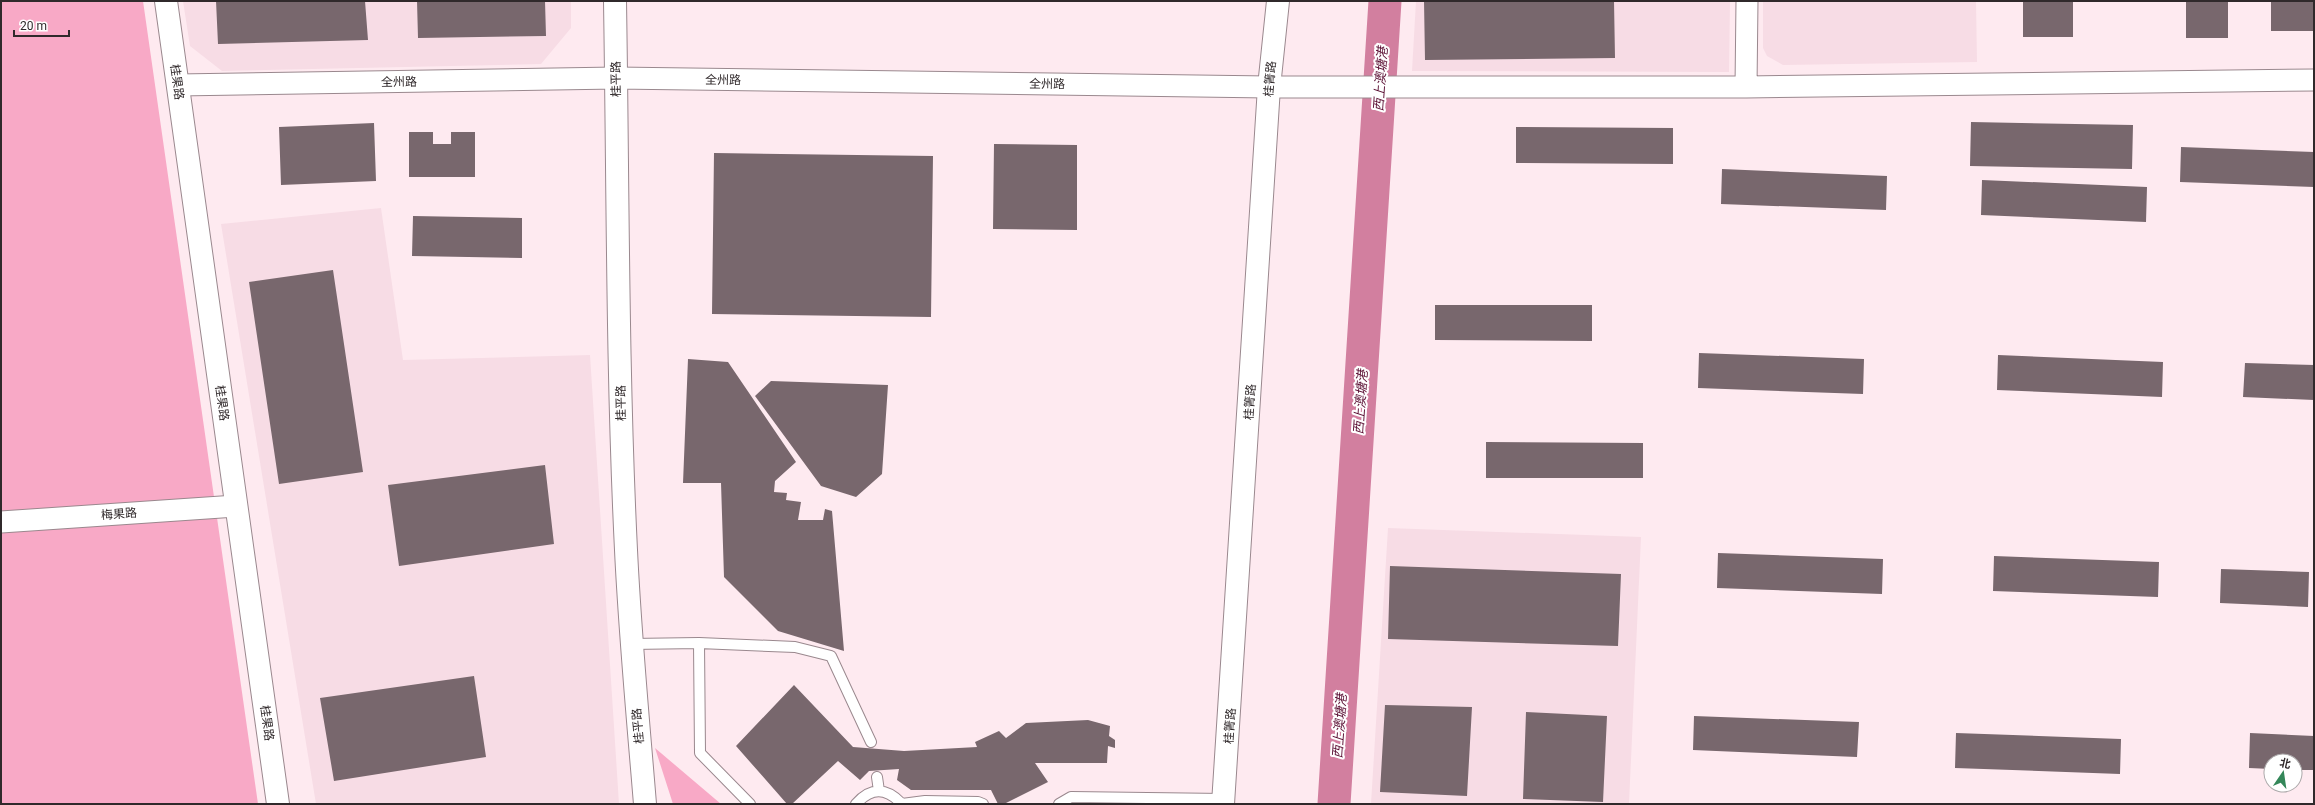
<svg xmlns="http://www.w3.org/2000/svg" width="2315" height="805" viewBox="0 0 2315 805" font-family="Roboto,'Noto Sans SC',sans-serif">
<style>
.built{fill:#f7dce5}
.green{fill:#f8a9c6}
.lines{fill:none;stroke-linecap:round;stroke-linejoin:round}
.river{stroke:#d27f9f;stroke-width:33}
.building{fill:#78676d}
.service-casing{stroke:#9a888e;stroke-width:12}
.minor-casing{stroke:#9a888e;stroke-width:23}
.tertiary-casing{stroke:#9a888e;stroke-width:24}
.service{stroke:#fff;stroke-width:10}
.minor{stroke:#fff;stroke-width:21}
.tertiary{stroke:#fff;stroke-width:22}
.labels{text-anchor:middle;stroke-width:4;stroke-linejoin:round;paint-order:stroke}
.street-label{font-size:12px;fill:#30292b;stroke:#fff}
.water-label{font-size:13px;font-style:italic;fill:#5b1034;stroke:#fff}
</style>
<rect width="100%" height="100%" fill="#feeaf0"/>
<path class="built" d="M183,1H571V28L541,64L222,71L190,46Z
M1416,1H1730L1729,72L1412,71Z
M1763,1H1976L1977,62L1783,65L1767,56L1763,48Z
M381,208L403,360L590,355L619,804H316L221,224Z
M1388,528L1641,537L1629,804H1371Z"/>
<path class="green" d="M1,1H143L258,804H1Z
M655,748L721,804H673Z"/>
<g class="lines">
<path class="river" d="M1334,804L1385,1"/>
</g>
<path class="building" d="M216,1H365L368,40L218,44Z
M417,1H545L546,36L418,38Z
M1424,1H1614L1615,58L1425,60Z
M2023,1H2073V37H2023Z
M2186,1H2228V38H2186Z
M2271,1H2314V31H2271Z
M1971,122L2133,125L2132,169L1970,166Z
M374,123L376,181L281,185L279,127Z
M1516,127L1673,128V164L1516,163Z
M409,132H433V144H451V132H475V177H409Z
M994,144L1077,145V230L993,229Z
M2181,147L2314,152V187L2180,182Z
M714,153L933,156L931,317L712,314Z
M1722,169L1887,176L1886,210L1721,204Z
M1982,180L2147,187L2146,222L1981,215Z
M413,216L522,218V258L412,256Z
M333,270L363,472L279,484L249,282Z
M1435,305H1592V341L1435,340Z
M1699,353L1864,359L1863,394L1698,388Z
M1998,355L2163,362L2162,397L1997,390Z
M688,359L728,362L796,462L775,481L774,492L787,493L786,500L801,502L798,520H823L825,509L832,511L844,651L778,631L724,577L721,483H683Z
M2245,363L2314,365V400L2243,397Z
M771,381L888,385L882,474L856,497L821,486L755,396Z
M1486,442L1643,443V478H1486Z
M545,465L554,544L399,566L388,485Z
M1718,553L1883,559L1882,594L1717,588Z
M1994,556L2159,562L2158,597L1993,591Z
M1390,566L1621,574L1618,646L1388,639Z
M2221,569L2309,572L2308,607L2220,603Z
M474,676L486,757L334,781L320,698Z
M794,685L853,747L904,751L977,747L975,742L999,731L1006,738L1026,723L1088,720L1110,726L1109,736L1115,740V748L1108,746L1107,763H1035L1048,782L1004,804H998L991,790H911L897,780L899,769L869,771L860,780L838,761L792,804H787L736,746Z
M1385,705L1472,707L1467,796L1380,792Z
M1526,712L1607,716L1603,802L1523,799Z
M1694,716L1859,722L1857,757L1693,750Z
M1956,733L2121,739L2120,774L1955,768Z
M2250,733L2314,736V770H2295V761H2271V769L2249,768Z"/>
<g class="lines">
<defs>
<path id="service" d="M631,644L699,643
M877,777L879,791
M750,804L700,753L699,643L795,647L831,656L871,742
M856,804C871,787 886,787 902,804
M902,804L925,801L978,802L983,804
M1059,804L1071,797L1224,799"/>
<path id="minor" d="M178,85L616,78L1269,87H1746L2314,80
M1746,87L1747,1
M1,522L236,506"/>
<path id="tertiary" d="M166,1L278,804
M615,1C618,184 617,367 626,550C630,635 638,719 645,804
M1223,804L1269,87L1278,1"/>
</defs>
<use href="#service" class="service-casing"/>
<use href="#minor" class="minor-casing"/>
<use href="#tertiary" class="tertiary-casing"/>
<use href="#service" class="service"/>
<use href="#minor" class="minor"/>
<use href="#tertiary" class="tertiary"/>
</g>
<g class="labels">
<g class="street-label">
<text transform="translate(616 79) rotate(-91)" y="4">桂平路</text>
<text transform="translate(1270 79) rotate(-85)" y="4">桂箐路</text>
<text transform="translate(723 80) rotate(1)" y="4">全州路</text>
<text transform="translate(177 82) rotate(82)" y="4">桂果路</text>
<text transform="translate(399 82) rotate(-1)" y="4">全州路</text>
<text transform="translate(1047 84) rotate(1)" y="4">全州路</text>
<text transform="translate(1250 402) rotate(-86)" y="4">桂箐路</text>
<text transform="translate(222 403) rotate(82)" y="4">桂果路</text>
<text transform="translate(621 403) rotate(-91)" y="4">桂平路</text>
<text transform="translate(119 514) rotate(-4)" y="4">梅果路</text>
<text transform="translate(267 723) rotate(82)" y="4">桂果路</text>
<text transform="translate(638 726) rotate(-95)" y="4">桂平路</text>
<text transform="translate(1230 726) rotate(-86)" y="4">桂箐路</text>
</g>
<g class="water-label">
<text transform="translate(1380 79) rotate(-86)" y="5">西上澳塘港</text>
<text transform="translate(1360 402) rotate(-86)" y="5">西上澳塘港</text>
<text transform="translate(1339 726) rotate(-86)" y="5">西上澳塘港</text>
</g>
</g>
<rect width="2315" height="805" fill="none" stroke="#30292b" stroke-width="4"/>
<g transform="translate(2283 773) rotate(13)"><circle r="19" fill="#ffffff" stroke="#aca9aa"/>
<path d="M0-3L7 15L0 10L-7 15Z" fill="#348759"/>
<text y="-6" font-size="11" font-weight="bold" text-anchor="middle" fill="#30292b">北</text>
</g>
<path d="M14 30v6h55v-6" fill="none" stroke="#30292b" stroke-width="2"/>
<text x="20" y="30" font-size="12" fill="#30292b" stroke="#ffffff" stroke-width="3" paint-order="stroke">20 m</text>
</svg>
